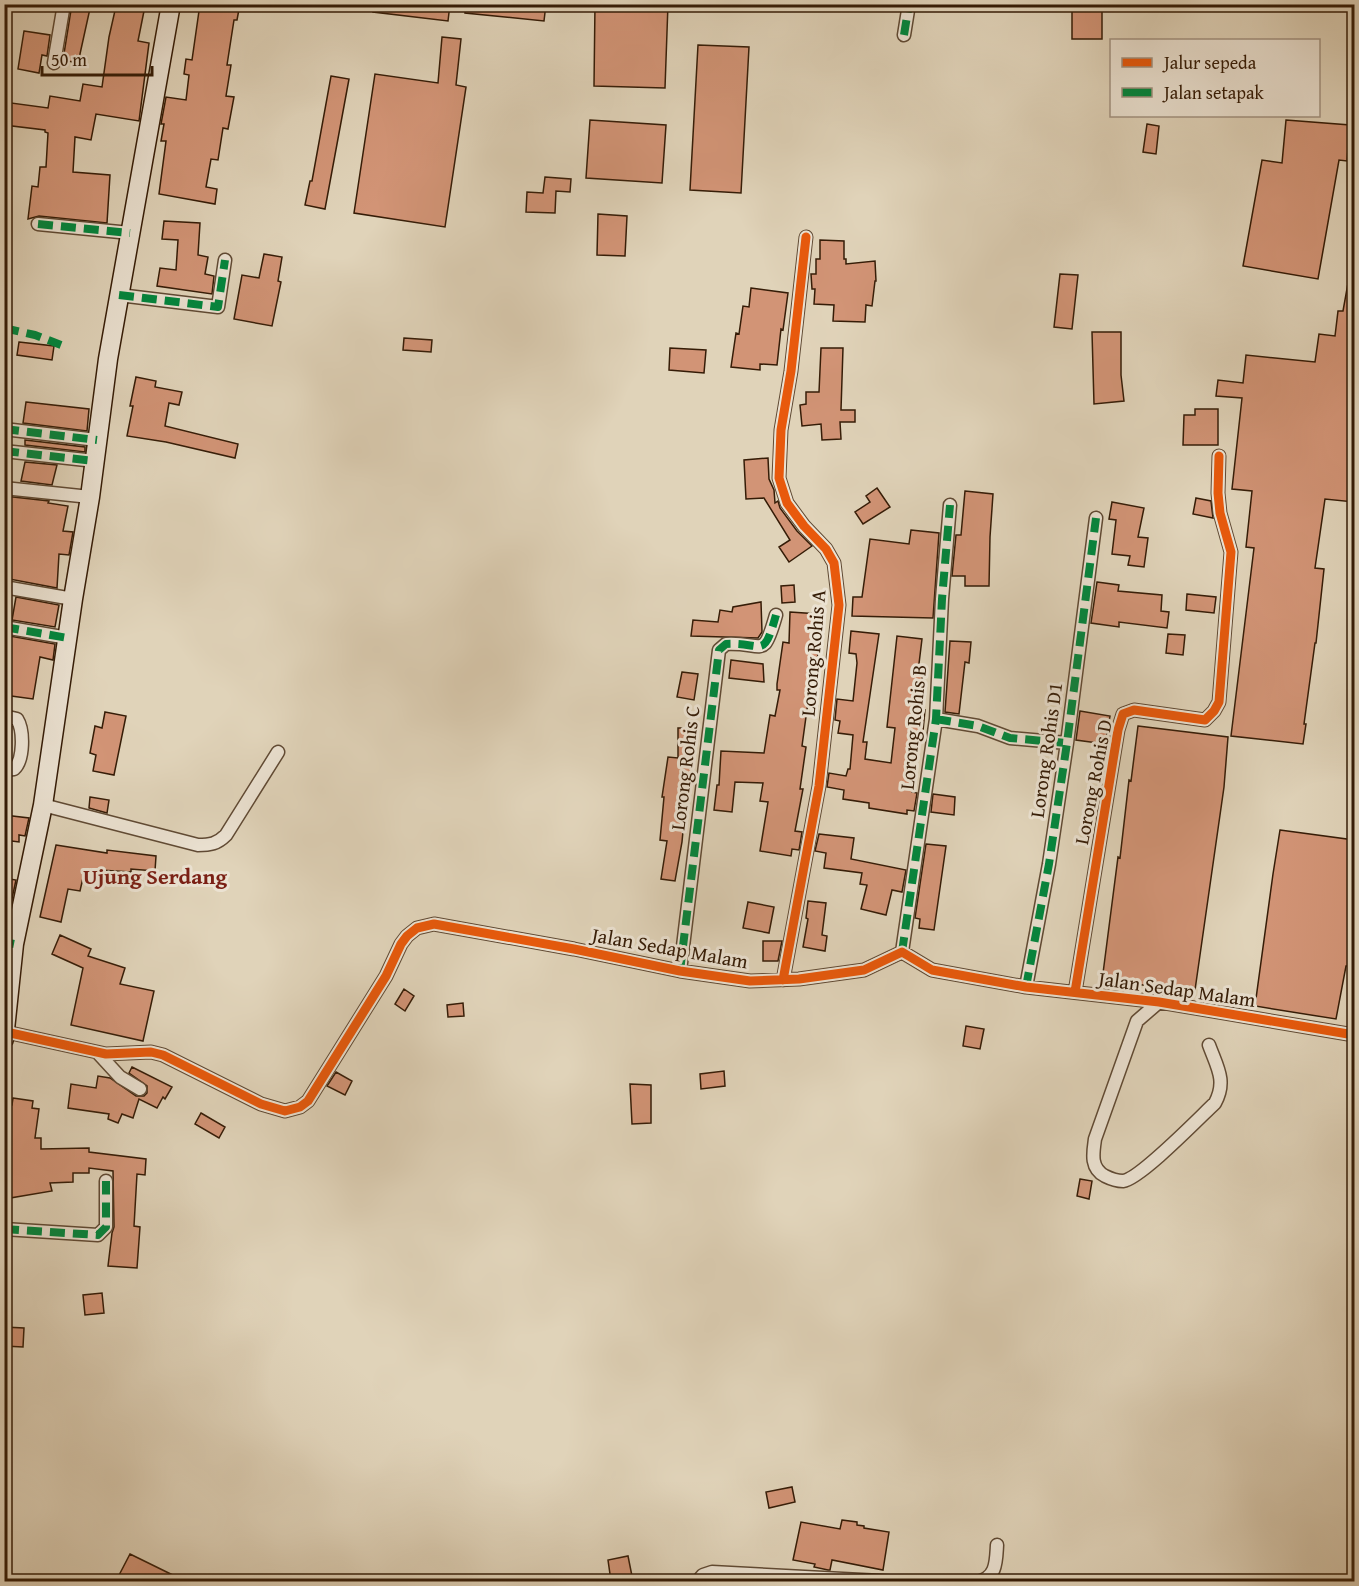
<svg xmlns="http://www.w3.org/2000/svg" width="1359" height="1586" viewBox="0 0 1359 1586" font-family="'Gentium Book Plus',serif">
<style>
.building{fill:#d29476;stroke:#351c07;stroke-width:1.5}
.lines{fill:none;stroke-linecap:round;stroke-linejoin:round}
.minor-casing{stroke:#604a34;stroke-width:15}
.secondary-casing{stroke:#351c07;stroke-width:21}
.minor{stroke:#ebe2d2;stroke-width:12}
.secondary{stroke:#ebe2d2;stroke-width:18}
.quiet{stroke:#00873e;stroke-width:8;stroke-dasharray:15 8;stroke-linecap:butt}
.cycleway-casing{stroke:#ebe2d2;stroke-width:13}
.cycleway{stroke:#e8590c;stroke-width:9}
.labels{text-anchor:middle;stroke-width:6;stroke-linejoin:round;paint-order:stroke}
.street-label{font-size:20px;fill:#351c07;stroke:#ebe2d2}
.quarter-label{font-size:22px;font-weight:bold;fill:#7a1f14;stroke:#ebe2d2}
</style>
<rect width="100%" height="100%" fill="#e0d3b9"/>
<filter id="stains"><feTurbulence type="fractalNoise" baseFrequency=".00333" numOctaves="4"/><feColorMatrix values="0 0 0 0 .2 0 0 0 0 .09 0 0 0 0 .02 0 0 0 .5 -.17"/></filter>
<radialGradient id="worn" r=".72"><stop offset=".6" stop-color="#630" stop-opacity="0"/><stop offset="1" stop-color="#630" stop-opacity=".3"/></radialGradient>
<path class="building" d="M72,4H91L78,63L63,60Z
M200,4H240L237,20H234L227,65H231L226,96L234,97L228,129L223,128L218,160L211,159L206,187L217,189L215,204L159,194L166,141H161L164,124H161L166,97L186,100L189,75L184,74L186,59L192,60Z
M374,4H450L448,21L373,12Z
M466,4H546L544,21L465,13Z
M595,4H668L665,88L594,86Z
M116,6L144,11L138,41L149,43L139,121L96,114L91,140L75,137L73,172L110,175L107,223L39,216L28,219L32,186L38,187L40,167H46L48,133L45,132V130L4,125V102L48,108L50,96L80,101L83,84L102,87L109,37Z
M1072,8H1102V39H1072Z
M24,31L50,35L47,56L42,55L39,73L18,69Z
M442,37L461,39L456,85L466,87L445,227L354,213L375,74L438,83Z
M698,45L749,47L741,193L690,190Z
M331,76L349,79L325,209L305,205L310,181H312Z
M590,120L666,125L662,183L586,178Z
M1286,120L1350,125L1347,161L1339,160L1318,279L1243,266L1262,160L1282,163Z
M1147,124L1159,126L1156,154L1143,152Z
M545,177L571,179L570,192L556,191L555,213L526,212L527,192L543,193Z
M598,214L627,216L625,256L597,255Z
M164,221L200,223L198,255L208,257L205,274L214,276L212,294L157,286L160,268L176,270L178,240L162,239Z
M820,240L844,241V259H846V264L875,261L876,281H875L872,306L866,305L865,322L833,321L834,305L814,304L815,289H812L811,274H816V259H820Z
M264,254L282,257L278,281L281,282L272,326L234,319L242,275L259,278Z
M1060,274L1078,275L1072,329L1054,327Z
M1348,283L1354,284V502L1325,499L1315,568L1324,569L1316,643H1315L1304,724H1306L1303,744L1231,736L1254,548L1246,547L1252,491L1232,489L1242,398L1216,396L1218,380L1243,383L1246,355L1315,362L1319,334L1335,336L1338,311H1343Z
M751,288L788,293L783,330L781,329L777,365L760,364V370L731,367L736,333L739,334L743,306L749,307Z
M1092,332H1121V375L1124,401L1094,404Z
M404,338L432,340L431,352L403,350Z
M19,342L54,346L52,360L17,355Z
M670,348L706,350L704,373L669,370Z
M821,348H843L841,410H855V422H840L841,439L822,440L821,424L802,426L800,405L806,404V392H819Z
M136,377L156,381L155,387L182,392L179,405L169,403L165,426L238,444L235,458L166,442L127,436L133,406H130Z
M26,402L89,409L87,431L23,423Z
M1195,409H1218V445H1183L1184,415H1195Z
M25,440L85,447V452L25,445Z
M768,458L769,479L774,490L775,503L778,501L780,508L797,531L812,546L789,562L779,547L790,540L764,498L746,499L744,460Z
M25,462L57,465L52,485L21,481Z
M877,488L890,507L863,524L855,512L870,502L866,496Z
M965,491L993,494L990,537L989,586H965V576H952L956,535H961Z
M4,496L49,501L48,503L68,506L63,531L73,532L69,555L59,554L57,588L4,578Z
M1196,498L1211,501L1213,518L1193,514Z
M1112,502L1144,508L1138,537L1148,538L1144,567L1128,565L1130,556L1112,554L1116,520L1109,519Z
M911,530L939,533L933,618L852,616L853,597H862L870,539L909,544Z
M1097,582L1119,585L1118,591L1162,595L1161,611L1169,612L1167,628L1119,622V627L1091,623Z
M794,585L795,602L782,603L781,586Z
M1187,594L1216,597L1214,613L1186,610Z
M16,597L59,605L55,627L12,620Z
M761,602L762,632L758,638L691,636L693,620L718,622L720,610L732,612L733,607Z
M790,612L819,614V647L815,674L812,673L802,746L806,747L800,789H803L795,831L802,832L799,850L792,849L791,856L760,851L768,802L760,801L763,783L735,782L732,812L714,810L717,785H719L721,751L764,753L770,715L775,716L780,690H777V684L783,642L789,643Z
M851,631L879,634L863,742H867L865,759L891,763L895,728L887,727L897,636L922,639L918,672L923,673L917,709L925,710L923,731H919L915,767L912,792L917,793L914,811L907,810V814L869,808V803L843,799L844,790L827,787L829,773L846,776L848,769H850L853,735L838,733L840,721L835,720L837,699L853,701L857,663L856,654L849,653Z
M1168,634L1185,635L1183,655L1166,653Z
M4,635L55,644L53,660L40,657L33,699L4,695Z
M950,641L971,642L969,663L965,662L959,714L945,712Z
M731,660L763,664L764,682L729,678Z
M682,672L698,674L694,700L677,697Z
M1080,711L1110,716L1105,744L1076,740Z
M105,712L126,716L114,775L93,771L96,755L90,753L95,726L102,728Z
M1138,726L1228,737L1224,787L1195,990L1102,981L1118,857L1120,858L1129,780L1131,781Z
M678,728H694L693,761L692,779L688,778L682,842L675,881L661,879L667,841L660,840L664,797H662L668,757L678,758Z
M933,794L955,797L954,815L931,812Z
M90,797L109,800L107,813L89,808Z
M4,815L29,818L25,836L19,835V842L4,840Z
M1280,830L1354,840V941L1351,966H1346L1336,1019L1255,1006L1273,874Z
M819,834L854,838L851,859L906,870L902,892L892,890L886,915L861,909L867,885L860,884L862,873L824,868L826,853L815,851Z
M926,844L946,846L934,930L919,928L920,919L915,918Z
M56,845L107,853V850L156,856L155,871L131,869V872L85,869L80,891L68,889L61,922L40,917Z
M4,878L16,880L8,917H4Z
M808,901L826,903L822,935L827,936L825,951L803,947L808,919L806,918Z
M748,902L774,907L769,933L743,928Z
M60,935L91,949L88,956L125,968L120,984L154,991L143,1041L71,1025L83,968L52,954Z
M763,941H782L778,961H763Z
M404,989L414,996L405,1011L395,1004Z
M463,1003L464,1016L448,1017L447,1005Z
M966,1026L984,1029L980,1049L963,1046Z
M132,1067L172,1087L165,1099L163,1097L157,1108L139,1099L133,1118L122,1114L118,1123L108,1119L109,1114L68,1108L71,1084L96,1088L98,1076L110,1078L136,1096H144L147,1093V1086L129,1073Z
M724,1071L725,1086L701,1089L700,1074Z
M336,1072L352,1081L345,1095L327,1086Z
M630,1084L651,1085V1123L632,1124Z
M13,1098L33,1101L32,1108L39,1109L35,1138H41V1149L89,1148V1152L146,1159L145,1175L137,1174L134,1226L140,1227L137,1268L108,1266L112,1233L114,1227L113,1171L89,1168V1173H73V1182L50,1183L52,1191L4,1199V1179H8L4,1156V1104L12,1105Z
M201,1113L225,1127L219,1138L195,1124Z
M1080,1179L1092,1181L1089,1199L1077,1196Z
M102,1293L104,1313L85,1315L83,1295Z
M4,1327L24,1328L23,1347L4,1346Z
M792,1487L795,1502L769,1508L766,1492Z
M842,1520L857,1522V1525L864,1526V1528L889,1532L883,1570L832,1560L830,1570H828L814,1567L815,1564L793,1560L801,1522L840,1529Z
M130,1554L185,1581H116Z
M628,1556L633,1581H611L608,1560Z"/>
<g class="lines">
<defs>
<path id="minor" d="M904,35L909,4
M54,63L64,4
M38,224L130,233
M119,295L218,307L225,260
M4,429L97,440
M4,451L95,461
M4,488L90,497
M4,587L73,599
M4,627L68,638
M4,716L17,719C24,730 24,760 14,769L4,770
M936,719L978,726L1010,738L1067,743
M43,805L198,845C210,845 217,844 226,835L278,752
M902,952L936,719L942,599L950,505
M680,971L719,650L726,644C764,642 763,661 776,615
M783,980L819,786L839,605L834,563L826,549L804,526L787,503L779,478L781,430L791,371L806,237
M1026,987L1049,864L1067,743L1096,518
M1075,992L1118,730L1123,714L1134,710L1205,720L1214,711L1219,702L1231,552L1220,513L1218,493L1219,456
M1159,1002L1137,1021L1095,1139C1093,1153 1090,1168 1105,1176C1109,1178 1117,1181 1123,1181C1140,1179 1199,1118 1215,1103C1227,1081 1217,1067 1209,1045
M6,1032L106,1054L151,1052L163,1055L261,1104L285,1111L300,1107L308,1101L386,976L401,944L407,936L417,928L434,924L574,949L680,971L750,981L799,979L864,970L902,952L932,970L1026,987L1159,1002L1354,1035
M97,1052L120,1077L140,1089
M4,1229L98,1235L106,1227V1181
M697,1582L703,1575L712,1572L900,1582
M977,1582C997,1578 996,1561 997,1545"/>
<path id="secondary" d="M4,1039L14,944L43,805L73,599L90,497L108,359L171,4"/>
</defs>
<use href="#minor" class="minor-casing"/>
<use href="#secondary" class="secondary-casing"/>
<use href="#minor" class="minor"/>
<use href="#secondary" class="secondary"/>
<path class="quiet" d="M904,35L909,4
M38,224L130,233
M119,295L218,307L225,260
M4,328L35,335L61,345
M4,429L97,440
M4,451L95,461
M4,627L68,638
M936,719L978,726L1010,738L1067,743
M4,942L14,944
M902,952L936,719L942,599L950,505
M680,971L719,650L726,644C764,642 763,661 776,615
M4,984L8,985
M1026,987L1049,864L1067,743L1096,518
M4,1229L98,1235L106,1227V1181
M883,1582V1581"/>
<defs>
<path id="cycleway" d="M783,980L819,786L839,605L834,563L826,549L804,526L787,503L779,478L781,430L791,371L806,237
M1075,992L1118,730L1123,714L1134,710L1205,720L1214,711L1219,702L1231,552L1220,513L1218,493L1219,456
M6,1032L106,1054L151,1052L163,1055L261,1104L285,1111L300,1107L308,1101L386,976L401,944L407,936L417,928L434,924L574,949L680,971L750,981L799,979L864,970L902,952L932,970L1026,987L1159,1002L1354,1035"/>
</defs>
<use href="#cycleway" class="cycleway-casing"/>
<use href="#cycleway" class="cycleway"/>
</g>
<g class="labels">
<g class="street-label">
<text transform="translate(813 653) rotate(-85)" y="7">Lorong Rohis A</text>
<text transform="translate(913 727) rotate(-84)" y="7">Lorong Rohis B</text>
<text transform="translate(1046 750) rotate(-82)" y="7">Lorong Rohis D1</text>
<text transform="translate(685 768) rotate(-83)" y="7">Lorong Rohis C</text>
<text transform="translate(1093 782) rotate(-79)" y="7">Lorong Rohis D</text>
<text transform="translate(670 948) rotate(10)" y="7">Jalan Sedap Malam</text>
<text transform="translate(1177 989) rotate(8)" y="7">Jalan Sedap Malam</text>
</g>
<g class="quarter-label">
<text x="155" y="884">Ujung Serdang</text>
</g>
</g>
<rect width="1359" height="1586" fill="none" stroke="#e0d3b9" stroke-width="24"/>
<rect x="6" y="6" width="1347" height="1574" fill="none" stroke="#351c07" stroke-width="3"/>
<rect x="12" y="12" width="1335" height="1562" fill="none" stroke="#351c07" stroke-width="1.5"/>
<rect x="1110" y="39" width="210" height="78" fill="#ebe2d2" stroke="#a29381" stroke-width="1.5"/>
<rect x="1122" y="58" width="30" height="9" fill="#e8590c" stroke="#a29381" stroke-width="1.5"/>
<text x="1164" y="69" font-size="18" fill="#351c07">Jalur sepeda</text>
<rect x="1122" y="88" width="30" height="9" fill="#00873e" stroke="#a29381" stroke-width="1.5"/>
<text x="1164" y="99" font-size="18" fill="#351c07">Jalan setapak</text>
<path d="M42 66v9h110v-9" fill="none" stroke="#351c07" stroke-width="3"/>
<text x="51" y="66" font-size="18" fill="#351c07" stroke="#ebe2d2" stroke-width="4.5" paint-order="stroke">50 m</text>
<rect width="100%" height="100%" filter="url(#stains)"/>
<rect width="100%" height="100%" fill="url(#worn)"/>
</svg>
